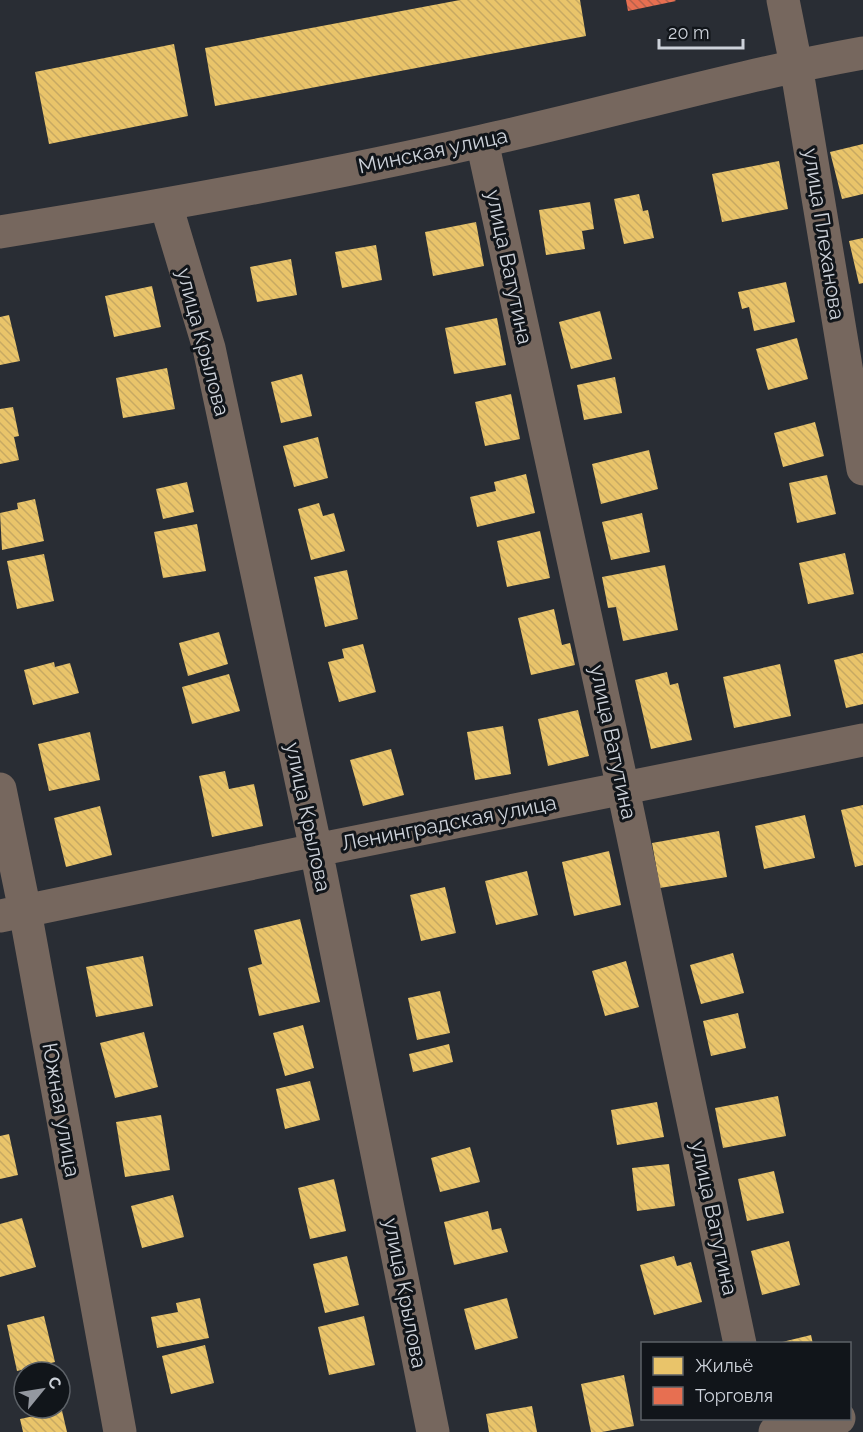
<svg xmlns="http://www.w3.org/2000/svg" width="863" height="1432" viewBox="0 0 863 1432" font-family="Raleway,sans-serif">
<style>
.homes{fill:url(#homes-back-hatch)}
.shops{fill:url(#shops-back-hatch)}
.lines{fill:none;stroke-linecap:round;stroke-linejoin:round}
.minor{stroke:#76675e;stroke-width:33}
.labels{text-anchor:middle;stroke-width:6;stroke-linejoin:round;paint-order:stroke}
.street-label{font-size:21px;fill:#cdd2da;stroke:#11151a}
</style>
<defs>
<pattern id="homes-back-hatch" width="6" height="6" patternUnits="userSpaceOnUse" patternTransform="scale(1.5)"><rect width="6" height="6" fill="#e9c46a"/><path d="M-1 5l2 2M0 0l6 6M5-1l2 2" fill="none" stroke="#c7a962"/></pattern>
<pattern id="shops-back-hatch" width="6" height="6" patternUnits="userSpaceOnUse" patternTransform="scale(1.5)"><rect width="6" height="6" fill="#e76f51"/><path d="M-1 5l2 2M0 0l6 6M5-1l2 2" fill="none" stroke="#b4614c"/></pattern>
</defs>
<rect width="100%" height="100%" fill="#292d34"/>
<path class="homes" d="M460,0H580L586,36L215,106L205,48Z
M174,44L188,116L49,144L35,72Z
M863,144V194L842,199L830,152Z
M779,161L788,209L722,222L712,174Z
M639,194L643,211L648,210L654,238L624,244L614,199Z
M590,202L594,229L582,231L585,249L546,255L539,210Z
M476,222L484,266L433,276L425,232Z
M863,238V283L859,284L849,241Z
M376,245L382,280L342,288L335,252Z
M291,259L297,295L257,302L250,267Z
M786,282L795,322L754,331L749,307L742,309L738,292Z
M152,286L161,327L114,337L105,296Z
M600,311L612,359L571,369L559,322Z
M9,315L20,361L0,365V317Z
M497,318L506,365L454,374L445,328Z
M797,338L808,379L768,390L756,349Z
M167,368L175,409L123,418L116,378Z
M302,374L312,416L281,423L271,382Z
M615,377L622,413L584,420L577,385Z
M511,394L520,439L485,446L475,402Z
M13,407L19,436L14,437L19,460L0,464V409Z
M815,422L824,456L783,467L774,433Z
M318,437L328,478L294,487L283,446Z
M649,450L658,489L601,504L592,464Z
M526,474L535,513L477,527L470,497L496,491L494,482Z
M827,475L836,514L797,523L789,483Z
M187,482L194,512L163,519L156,489Z
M35,499L44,541L2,550L0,513L18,509L17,503Z
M319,503L323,516L334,513L345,551L311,560L298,509Z
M642,513L650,552L611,560L602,522Z
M197,524L206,571L163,578L154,532Z
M540,531L550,578L507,587L497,541Z
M845,553L854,594L808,604L799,563Z
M44,554L54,601L17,609L7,561Z
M665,565L678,630L623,641L616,607L608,608L602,577Z
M347,570L358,619L325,627L314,577Z
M554,609L562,645L570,643L575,665L531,675L518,618Z
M219,632L228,664L188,676L179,643Z
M363,644L376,692L339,702L328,662L344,658L342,649Z
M863,653V704L846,708L834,660Z
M54,662L55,667L70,663L79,693L33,705L24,670Z
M780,664L791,716L734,728L723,677Z
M667,672L670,685L678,683L692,740L651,749L635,680Z
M229,674L240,711L192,724L182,687Z
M578,710L589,756L548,766L538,719Z
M503,726L511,774L475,780L467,732Z
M90,732L100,780L49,791L38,744Z
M391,749L404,795L363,806L350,760Z
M225,771L229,789L254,784L263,826L212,837L199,776Z
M863,805V865L855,867L841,810Z
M100,806L112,855L66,867L54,818Z
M805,815L815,858L764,869L755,826Z
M719,831L727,877L660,888L652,843Z
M609,851L621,905L574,916L562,862Z
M527,871L538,915L496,925L485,881Z
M445,887L456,933L421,941L410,895Z
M300,919L320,1002L259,1016L248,968L262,964L254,930Z
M733,953L744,993L701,1004L690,965Z
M143,956L153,1006L96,1017L86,967Z
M626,961L639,1007L605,1016L592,971Z
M440,991L450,1033L417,1040L408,998Z
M738,1013L746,1048L711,1056L703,1021Z
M303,1025L314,1068L285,1076L273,1033Z
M144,1032L158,1087L115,1098L100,1043Z
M449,1044L453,1062L413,1072L409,1054Z
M310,1081L320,1120L285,1129L276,1089Z
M778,1096L786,1136L723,1148L715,1108Z
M657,1102L664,1137L617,1145L611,1110Z
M161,1115L170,1170L125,1177L116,1122Z
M9,1134L18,1175L0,1179V1136Z
M470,1147L480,1182L440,1192L431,1158Z
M669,1164L675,1206L637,1211L632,1168Z
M774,1171L784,1213L747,1221L738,1179Z
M334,1179L346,1231L310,1239L298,1188Z
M173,1195L184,1237L142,1248L131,1206Z
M488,1211L492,1230L501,1228L508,1252L454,1265L444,1222Z
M22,1218L36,1267L0,1277V1224Z
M789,1241L800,1285L762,1295L751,1251Z
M347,1256L359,1305L325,1313L313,1264Z
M674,1256L677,1266L691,1262L702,1302L654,1315L640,1265Z
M200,1298L209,1338L157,1348L151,1317L178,1312L176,1303Z
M507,1298L518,1338L475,1350L464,1309Z
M44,1316L55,1362L17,1371L7,1325Z
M364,1316L375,1365L329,1375L318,1327Z
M811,1335L813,1344H778V1343Z
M205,1345L214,1383L171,1394L162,1356Z
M624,1375L634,1426L602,1432H591L581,1384Z
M60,1402L67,1432H23L20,1419L34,1416L33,1408H60Z
M532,1406L537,1432H489L486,1414Z"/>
<path class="shops" d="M626,0H675L676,1L628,11Z"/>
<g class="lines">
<path class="minor" d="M783,0L796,65L863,469
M482,141L623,789L740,1344
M166,205L209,348L316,850L433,1432
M0,232C162,206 323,177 482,141C609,113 735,76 863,53
M0,789L25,911L120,1432
M0,916L316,850L863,740
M775,1432L839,1418"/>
</g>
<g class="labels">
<g class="street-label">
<text transform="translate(433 151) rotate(-12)" y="7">Минская улица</text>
<text transform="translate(824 234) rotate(81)" y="7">улица Плеханова</text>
<text transform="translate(509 267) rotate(78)" y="7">улица Ватутина</text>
<text transform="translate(203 342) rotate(75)" y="7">улица Крылова</text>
<text transform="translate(613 742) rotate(78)" y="7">улица Ватутина</text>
<text transform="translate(308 817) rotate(78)" y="7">улица Крылова</text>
<text transform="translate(449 823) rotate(-11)" y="7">Ленинградская улица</text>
<text transform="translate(61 1110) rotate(80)" y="7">Южная улица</text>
<text transform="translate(714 1218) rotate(78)" y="7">улица Ватутина</text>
<text transform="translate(405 1293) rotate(79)" y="7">улица Крылова</text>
</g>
</g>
<rect x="641" y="1342" width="210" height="78" fill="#11151a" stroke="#5c6167" stroke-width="1.5"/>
<rect x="653" y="1357" width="30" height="18" fill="#e9c46a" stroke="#5c6167" stroke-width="1.5"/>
<text x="695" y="1372" font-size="18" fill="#cdd2da">Жильё</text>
<rect x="653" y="1387" width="30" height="18" fill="#e76f51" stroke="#5c6167" stroke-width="1.5"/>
<text x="695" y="1402" font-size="18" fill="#cdd2da">Торговля</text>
<g transform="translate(42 1390) rotate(60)"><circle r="28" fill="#11151a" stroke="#5c6167" stroke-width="1.5"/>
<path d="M0-4.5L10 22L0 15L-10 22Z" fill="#9498a0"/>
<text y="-9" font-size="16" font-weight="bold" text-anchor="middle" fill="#cdd2da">С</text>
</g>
<path d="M659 39v9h84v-9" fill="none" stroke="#cdd2da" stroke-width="3"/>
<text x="668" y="39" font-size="18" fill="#cdd2da" stroke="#11151a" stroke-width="4.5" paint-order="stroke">20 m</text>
</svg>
